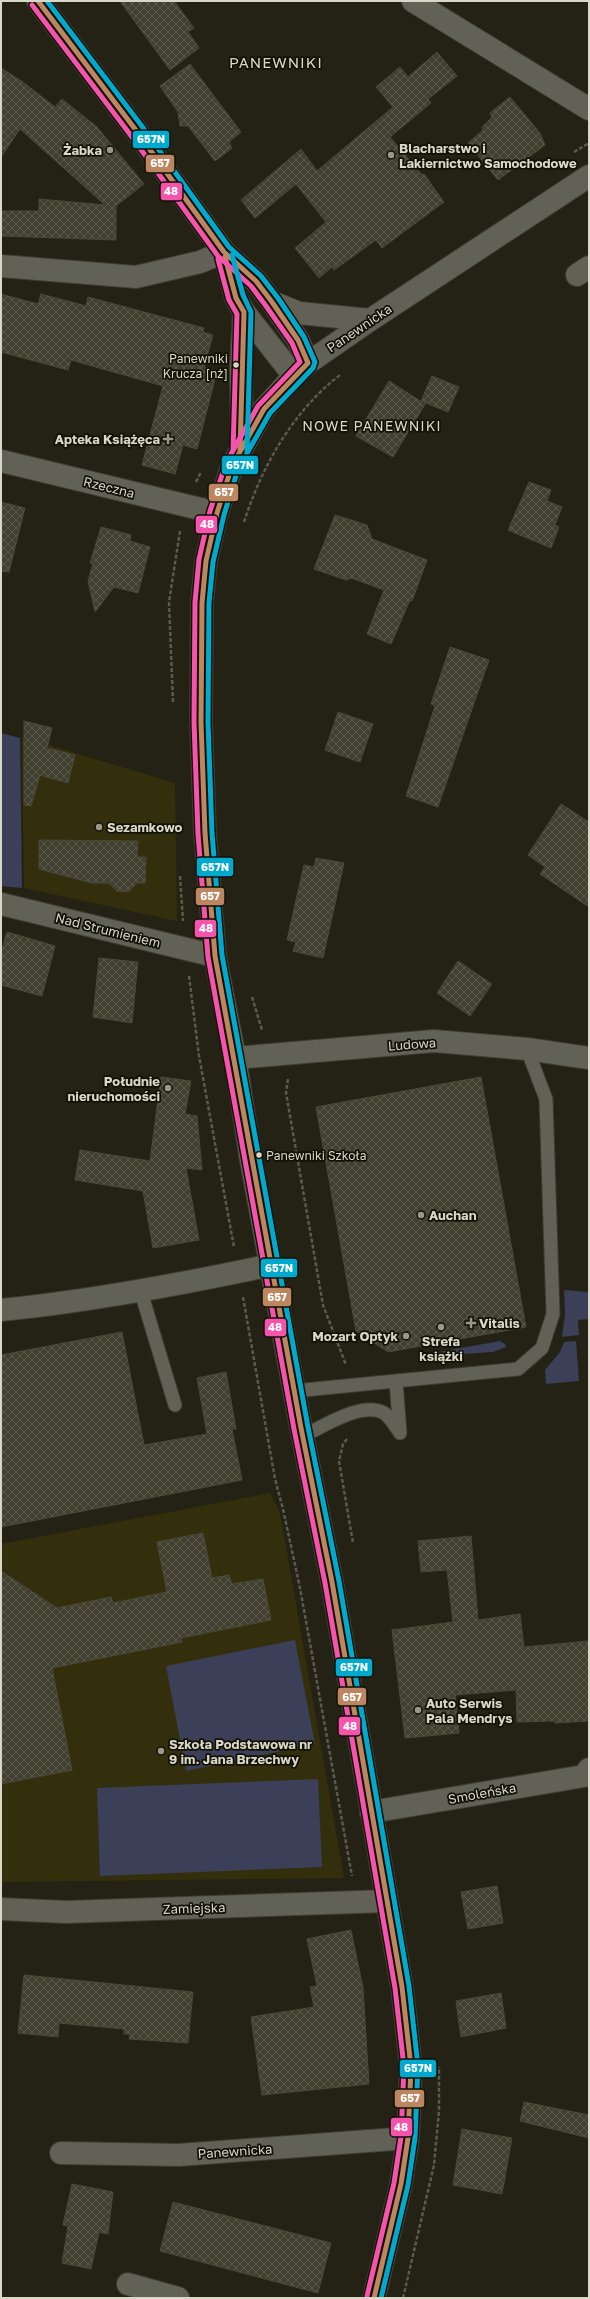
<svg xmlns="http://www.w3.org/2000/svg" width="590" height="2299" viewBox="0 0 590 2299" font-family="'Golos Text',sans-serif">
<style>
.built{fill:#332f0d}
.grass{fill:#3b3f57}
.building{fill:url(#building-cross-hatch);stroke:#49483a}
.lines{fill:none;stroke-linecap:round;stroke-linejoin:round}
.service-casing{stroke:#3f3d32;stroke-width:15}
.minor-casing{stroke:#3f3d32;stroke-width:24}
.tertiary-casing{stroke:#3f3d32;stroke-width:24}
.path{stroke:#5b5950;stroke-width:2.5;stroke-dasharray:4 2;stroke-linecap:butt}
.service{stroke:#626156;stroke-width:13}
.minor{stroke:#626156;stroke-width:22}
.tertiary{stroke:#626156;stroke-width:22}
.bus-1-casing{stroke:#121106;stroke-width:8}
.bus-2-casing{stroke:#121106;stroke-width:8}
.bus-3-casing{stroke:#121106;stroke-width:8}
.bus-1{stroke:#bb8660;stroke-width:5}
.bus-2{stroke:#f653ac;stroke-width:5}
.bus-3{stroke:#00a9ce;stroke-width:5}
.poi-dot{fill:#9a9889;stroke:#121106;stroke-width:1.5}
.bus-dot{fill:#d9d8c8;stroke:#121106;stroke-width:1.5}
.labels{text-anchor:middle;stroke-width:3.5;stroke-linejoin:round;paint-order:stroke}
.bus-label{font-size:12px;fill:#d9d8c8;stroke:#121106;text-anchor:end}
.poi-label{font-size:13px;font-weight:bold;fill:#d9d8c8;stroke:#121106;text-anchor:start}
.street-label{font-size:13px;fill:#d9d8c8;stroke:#121106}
.neighbourhood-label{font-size:14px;letter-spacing:1px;fill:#d9d8c8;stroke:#121106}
.quarter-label{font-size:15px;letter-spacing:1px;fill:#d9d8c8;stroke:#121106}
.line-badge{stroke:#121106;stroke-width:1.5}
.badge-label{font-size:11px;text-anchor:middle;font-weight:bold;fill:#fff}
</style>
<defs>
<pattern id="building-cross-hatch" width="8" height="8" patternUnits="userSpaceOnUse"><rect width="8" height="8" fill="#413f2f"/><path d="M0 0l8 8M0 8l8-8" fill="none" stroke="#5c5a4c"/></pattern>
</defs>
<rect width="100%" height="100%" fill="#242214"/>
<path class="built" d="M22,737L175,783L177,921L24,888Z
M270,1493L280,1513L344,1878L1,1882V1544Z"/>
<path class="grass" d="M1,733L20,738L22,888L1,886Z
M564,1290L589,1292V1319L578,1320L579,1335L562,1337L565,1314Z
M500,1341L505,1344L506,1347L493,1352L434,1356L433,1353Z
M576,1341L579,1381L546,1384L545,1370L560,1352L564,1342Z
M295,1640L315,1744L186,1771L166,1666Z
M318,1779L322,1867L100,1876L97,1788Z"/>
<path class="building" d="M120,1H174L194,28L188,32L199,48L170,70Z
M437,52L457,76L428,99L431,103L390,137L422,175L424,174L444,202L382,248L376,240L334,270L332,267L319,278L295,248L326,222L296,184L255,218L241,200L301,149L317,171L393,107L376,87L400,67L408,77Z
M190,64L241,132L229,142L232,148L215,161L188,126H180L178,112L160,86Z
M1,68L23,82L55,107L62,99L97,127L144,184L116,206V240L1,236V211H39V199L105,205L20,129L1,157Z
M510,97L540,133L545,145L498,180L468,143L483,130L482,127L492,117L490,113Z
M1,294L38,304L41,294L86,306L88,297L204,328L203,332L213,335L204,367L217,371L197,449L183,445L175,474L142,465L163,386L71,360L68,370L1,352Z
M432,376L459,387L448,412L421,401Z
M389,381L425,404L393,457L356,436Z
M529,482L551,490L547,501L562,507L555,525L559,527L551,548L508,530Z
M1,502L25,508L9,572L1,571Z
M335,515L367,525L372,539L427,560L412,601L410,600L391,644L367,634L384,590L351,578L346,580L314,569Z
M101,527L131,535L130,541L150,547L138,593L114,587L95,612L88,581L93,564L90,563Z
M450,647L489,660L438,807L406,796L435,706L431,704Z
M338,712L373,724L360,762L325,750Z
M24,721L52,728L47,748L75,755L68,783L40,775L31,806L24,805Z
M561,804L589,822V907L540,874L545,867L528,855Z
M39,840L138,841L137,857H146L145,883H137L128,892L117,891L109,883H92L39,869Z
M316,858L344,863L323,958L293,951L296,942L287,940L304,865L314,867Z
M7,932L55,946L42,996L1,985V953Z
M99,958L138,962L132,1023L93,1017Z
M458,961L492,984L470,1016L437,993Z
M161,1077L191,1081L185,1114L197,1116L202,1170L186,1168L199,1240L153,1248L143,1191L75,1180L80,1150L150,1161Z
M481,1077L526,1327L388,1352L356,1331L316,1107Z
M122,1332L144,1445L207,1434L197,1378L226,1372L236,1429H232L242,1480L1,1527V1355Z
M203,1533L212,1578L229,1575L232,1584L263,1579L271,1620L181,1638L182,1642L52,1668L72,1770L1,1784V1571L57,1608L111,1597L113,1603L167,1592L157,1542Z
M471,1536L478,1620L520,1614L524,1647L589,1641V1721L555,1723L554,1721L517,1722L516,1690L455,1695L459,1733L405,1738L392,1630L453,1622L447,1570L421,1572L418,1541Z
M497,1886L503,1923L468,1929L461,1892Z
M351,1930L363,1988L369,2084L262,2095L251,2017L314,2007L310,1987L317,1986L307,1939Z
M24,1975L193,1992L188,2043L129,2039L130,2034H124V2029L59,2023L58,2037L18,2033Z
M501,1993L506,2028L461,2037L456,2001Z
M524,2102L589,2115V2138L520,2121Z
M462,2129L512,2138L502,2194L453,2185Z
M72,2184L113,2192L108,2234L99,2232L91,2269L62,2263L68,2226L63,2225Z
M173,2202L331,2243L318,2293L160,2251Z"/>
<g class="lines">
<defs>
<path id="service" d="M141,1292L175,1405
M396,1381L400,1433
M294,1391L518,1369L542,1348L553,1314L546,1099L527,1049
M303,1436C324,1426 362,1401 384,1413C390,1417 396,1427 400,1433"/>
<path id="minor" d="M413,1L589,109
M1,266L136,277L200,262L224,252
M577,275L589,267
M1,461L217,513
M1,904L215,956
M235,1058L434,1041L527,1049L589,1058
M1,1310C92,1301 182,1284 271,1265
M371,1812L584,1776L589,1769
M1,1909L66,1912L387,1901
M61,2153L179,2155L408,2138
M128,2284L178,2298"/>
<path id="tertiary" d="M38,1L135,129L224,252L256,281L272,302L298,340L308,363
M224,252L236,298L244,312L294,376
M272,302L299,313L370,320
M242,447L241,366L244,312
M374,2298L401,2184L408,2138L411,2067L402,1987L332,1582L301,1428L251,1160L235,1058L215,956L205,833L201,722L202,603L206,561L217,513L232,466L264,409L294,376L308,363L370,320L589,176"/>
</defs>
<use href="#service" class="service-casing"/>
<use href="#minor" class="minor-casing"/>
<use href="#tertiary" class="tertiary-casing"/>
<path class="path" d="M574,152L589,143
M196,482L201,472
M244,522C262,466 293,411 340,375
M173,702L169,602L180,531
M180,876L183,921
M189,976L199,1056L234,1247
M252,997L262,1030
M288,1079L286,1093L323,1305L346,1365
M243,1297L275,1479L283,1509L300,1588L352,1876
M347,1439L343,1444L339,1461L353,1543
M403,2298L434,2165L439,2111V2067"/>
<use href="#service" class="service"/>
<use href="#minor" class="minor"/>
<use href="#tertiary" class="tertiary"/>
<defs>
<path id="bus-1" d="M38,1L135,129L224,252L256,281L272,302L298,340L308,363L264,409L232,466L217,513L206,561L202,603L201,722L205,833L215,956L301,1428L332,1582L402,1987L411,2067L408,2138L401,2184L374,2298
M225,257L236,298L244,312L240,451"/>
<path id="bus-2" d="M32,5L129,133L218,256L251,286L266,306L292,343L300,362L258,406L226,463L210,511L199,559L195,602L194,722L198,834L208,957L294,1429L325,1583L395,1988L404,2067L401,2137L394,2183L367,2296
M218,259L229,300L237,314L233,451"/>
<path id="bus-3" d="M47,1L141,125L229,247L261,276L278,298L304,337L315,362L313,368L270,413L238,469L224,515L213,562L209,603L208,722L212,833L222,955L308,1427L339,1581L409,1986L418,2066L415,2138L408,2185L381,2298
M232,255L243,295L251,312L247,451"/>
</defs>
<use href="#bus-1" class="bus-1-casing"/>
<use href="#bus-2" class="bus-2-casing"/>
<use href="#bus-3" class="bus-3-casing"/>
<use href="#bus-1" class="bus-1"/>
<use href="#bus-2" class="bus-2"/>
<use href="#bus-3" class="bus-3"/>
</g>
<g class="poi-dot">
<circle cx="110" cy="150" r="4"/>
<circle cx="391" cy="155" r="4"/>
<path d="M166 433h4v4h4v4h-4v4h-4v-4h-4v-4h4z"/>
<circle cx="99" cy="827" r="4"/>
<circle cx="168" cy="1088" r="4"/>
<circle cx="421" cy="1215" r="4"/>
<path d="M469 1317h4v4h4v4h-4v4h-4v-4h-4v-4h4z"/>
<circle cx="441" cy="1327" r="4"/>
<circle cx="406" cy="1336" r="4"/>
<circle cx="418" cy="1710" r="4"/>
<circle cx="161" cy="1751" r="4"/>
</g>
<g class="bus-dot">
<circle cx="236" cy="365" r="3.5"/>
<circle cx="259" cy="1155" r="3.5"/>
</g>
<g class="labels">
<g class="bus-label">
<text x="228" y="363">Panewniki<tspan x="228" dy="15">Krucza [nż]</tspan></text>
<text x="266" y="1160" text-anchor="start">Panewniki Szkoła</text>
</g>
<g class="poi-label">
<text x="399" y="153">Blacharstwo i<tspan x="399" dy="15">Lakiernictwo Samochodowe</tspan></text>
<text x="102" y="155" text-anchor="end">Żabka</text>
<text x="160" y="444" text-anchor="end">Apteka Książęca</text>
<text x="107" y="832">Sezamkowo</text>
<text x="160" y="1086" text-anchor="end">Południe<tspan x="160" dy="15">nieruchomości</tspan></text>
<text x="429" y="1220">Auchan</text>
<text x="479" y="1328">Vitalis</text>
<text x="398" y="1341" text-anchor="end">Mozart Optyk</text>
<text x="441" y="1346" text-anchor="middle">Strefa<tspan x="441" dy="15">książki</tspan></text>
<text x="426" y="1708">Auto Serwis<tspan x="426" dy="15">Pala Mendrys</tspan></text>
<text x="169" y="1749">Szkoła Podstawowa nr<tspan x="169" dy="15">9 im. Jana Brzechwy</tspan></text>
</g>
<g class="street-label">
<text transform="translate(359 328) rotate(-34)" y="5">Panewnicka</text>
<text transform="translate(109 487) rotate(14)" y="5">Rzeczna</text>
<text transform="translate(108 930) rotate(14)" y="5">Nad Strumieniem</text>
<text transform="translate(412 1044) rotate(-4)" y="5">Ludowa</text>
<text transform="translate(482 1793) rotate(-10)" y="5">Smoleńska</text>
<text transform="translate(194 1908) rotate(-2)" y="5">Zamiejska</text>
<text transform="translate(235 2151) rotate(-4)" y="5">Panewnicka</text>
</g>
<g class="neighbourhood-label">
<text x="372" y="431">NOWE PANEWNIKI</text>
</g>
<g class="quarter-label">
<text x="276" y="68">PANEWNIKI</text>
</g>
</g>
<g class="line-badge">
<rect x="132" y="130" width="38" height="19" rx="4" fill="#00a9ce"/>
<rect x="145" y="154" width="30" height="19" rx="4" fill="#bb8660"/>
<rect x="160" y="182" width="23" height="19" rx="4" fill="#f653ac"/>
<rect x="221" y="455" width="38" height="20" rx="4" fill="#00a9ce"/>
<rect x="208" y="483" width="31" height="19" rx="4" fill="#bb8660"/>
<rect x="195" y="515" width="23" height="19" rx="4" fill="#f653ac"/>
<rect x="196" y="857" width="38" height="20" rx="4" fill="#00a9ce"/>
<rect x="195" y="887" width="30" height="19" rx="4" fill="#bb8660"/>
<rect x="194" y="919" width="23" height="19" rx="4" fill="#f653ac"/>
<rect x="260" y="1258" width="38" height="20" rx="4" fill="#00a9ce"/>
<rect x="262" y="1287" width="30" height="20" rx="4" fill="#bb8660"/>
<rect x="264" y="1318" width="23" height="19" rx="4" fill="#f653ac"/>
<rect x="335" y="1658" width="38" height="19" rx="4" fill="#00a9ce"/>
<rect x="337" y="1687" width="30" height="19" rx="4" fill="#bb8660"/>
<rect x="338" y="1716" width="23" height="20" rx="4" fill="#f653ac"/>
<rect x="399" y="2059" width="38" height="19" rx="4" fill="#00a9ce"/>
<rect x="394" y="2089" width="31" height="19" rx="4" fill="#bb8660"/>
<rect x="390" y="2117" width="23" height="20" rx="4" fill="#f653ac"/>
</g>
<g class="badge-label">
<text x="151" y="143">657N</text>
<text x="160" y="167">657</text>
<text x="171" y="195">48</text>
<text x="240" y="469">657N</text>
<text x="224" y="496">657</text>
<text x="207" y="528">48</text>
<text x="215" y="871">657N</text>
<text x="210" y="900">657</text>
<text x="206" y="932">48</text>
<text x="279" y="1272">657N</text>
<text x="277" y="1301">657</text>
<text x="275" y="1331">48</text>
<text x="354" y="1671">657N</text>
<text x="352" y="1701">657</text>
<text x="350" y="1730">48</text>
<text x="418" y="2072">657N</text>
<text x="410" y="2102">657</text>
<text x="401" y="2131">48</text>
</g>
<rect width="590" height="2299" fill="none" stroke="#d9d8c8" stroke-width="4"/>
</svg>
